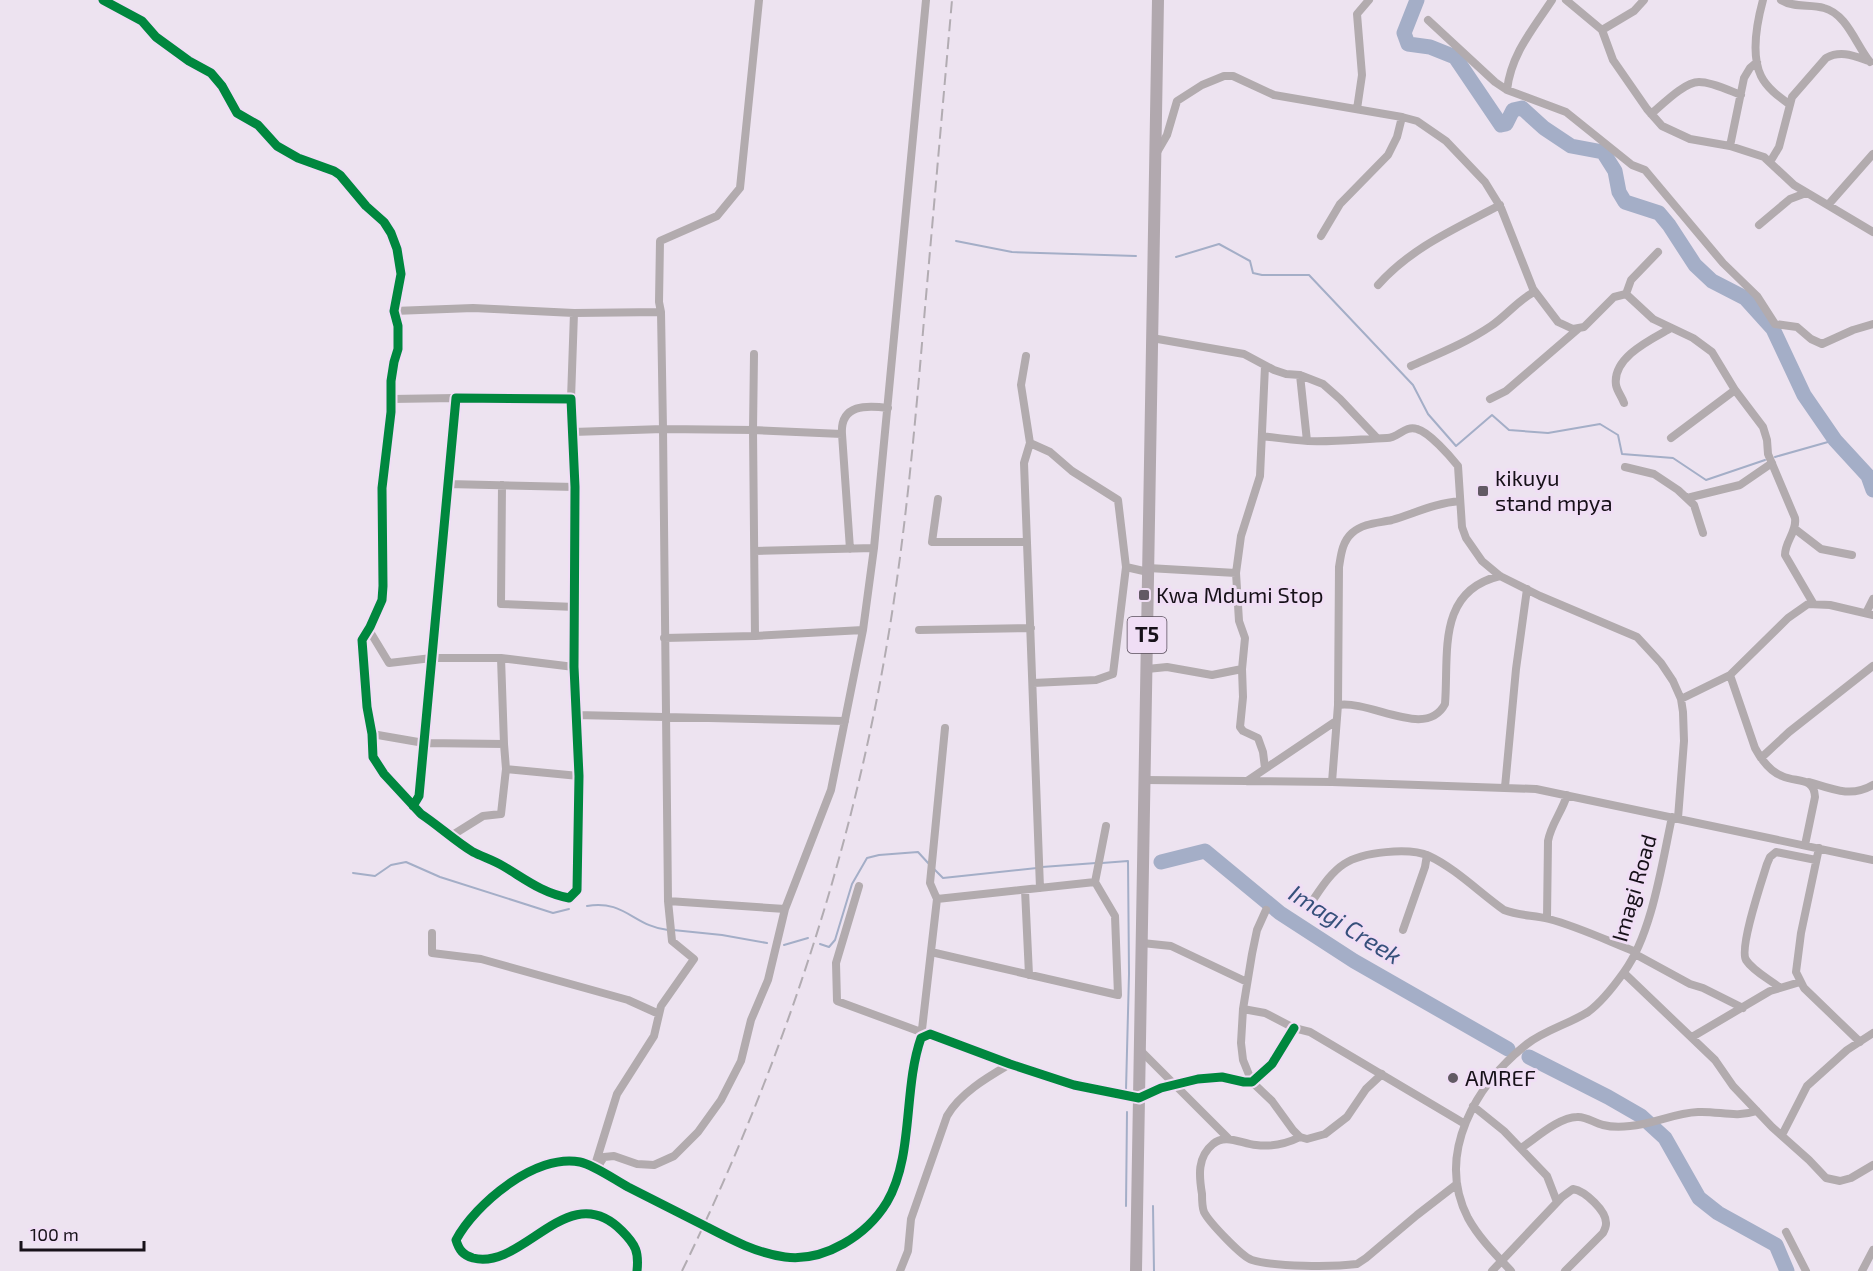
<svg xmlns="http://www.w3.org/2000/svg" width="1873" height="1271" viewBox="0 0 1873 1271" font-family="'Exo 2',sans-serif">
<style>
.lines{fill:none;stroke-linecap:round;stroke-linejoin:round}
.stream{stroke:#a4aec7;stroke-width:2}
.river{stroke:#a4aec7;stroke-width:15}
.minor{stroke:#b2abae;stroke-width:8}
.highway{stroke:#b1a8ae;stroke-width:12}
.rail{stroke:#b2acb2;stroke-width:2;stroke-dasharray:12 6;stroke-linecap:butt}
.minor-bridge{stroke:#b2abae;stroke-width:8}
.cycleway-casing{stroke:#f0def5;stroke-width:13}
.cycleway{stroke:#00873e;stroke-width:9}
.poi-dot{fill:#625a64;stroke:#f0def5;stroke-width:2}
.labels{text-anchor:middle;stroke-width:6;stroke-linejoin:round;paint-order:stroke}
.shield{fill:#f0def5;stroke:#584e5b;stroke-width:1.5}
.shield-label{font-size:21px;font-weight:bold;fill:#171119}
.poi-label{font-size:22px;fill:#171119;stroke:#f0def5;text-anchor:start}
.street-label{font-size:22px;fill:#171119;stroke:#f0def5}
.water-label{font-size:24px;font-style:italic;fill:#36507b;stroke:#f0def5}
</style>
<rect width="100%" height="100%" fill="#ede3f0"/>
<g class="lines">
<path class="stream" d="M956,241L1012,252L1136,256
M1176,257L1219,244L1250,261L1253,273L1262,275H1309L1413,385L1428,414L1456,446L1492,415L1509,430L1548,433L1600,424L1618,435L1622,454L1673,458L1706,480L1765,460
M1775,457L1835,440
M1102,863L1128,861L1129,974L1126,1090
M1042,867L1096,863
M933,868L943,878L1037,868
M353,873L375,876L391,865L406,862L440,877L553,913L569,909
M587,906C624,899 635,927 668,930
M673,930L722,935L767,943
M820,944L829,947L835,940L852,884L867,858L879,855L918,852L929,864
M784,945L808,938
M1126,1206L1127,1112
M1153,1206L1154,1271"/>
<path class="river" d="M1417,0L1404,33L1408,44L1430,47L1455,57L1501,125L1506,124L1513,110L1522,108L1544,128L1571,146L1603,152L1615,171L1619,192L1625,202L1659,213L1669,225L1695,265L1712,281L1745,298L1773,329L1804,395L1835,440L1868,476L1873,490
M1161,862L1205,851L1280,913L1354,961L1508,1049
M1529,1057L1608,1097L1641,1116L1665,1138L1699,1198L1718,1213L1776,1245L1787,1271"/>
<path class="minor" d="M103,0L142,21L156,37L189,61L211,73L222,86L237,113L258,125L277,146L298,158L334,171L340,175L366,206L384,222L391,233L397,249L401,274L394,311L398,326V349L394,362L391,381V412L382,488L383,586L382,600L370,627L362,640L367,707L372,734L373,757L384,774L421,814C439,826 455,841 473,852C483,857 493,860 503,866C525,879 542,893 569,898L577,890L579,776L574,667L575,487L571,399L456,398L419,796L413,806
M1566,0L1602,30L1613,60L1647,109L1662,126L1690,139L1730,146L1764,157L1794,185L1873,232
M1763,0C1757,22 1751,55 1761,76C1767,88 1778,96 1789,104
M1781,0C1794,8 1810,4 1824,8C1847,14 1856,45 1870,62
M1428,20L1495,82L1507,90L1566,112L1632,165L1645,170L1723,263L1757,296L1775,324L1797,327L1811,339L1822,344L1853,330L1873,324
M1602,30L1634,11L1644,0
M1507,90C1511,54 1533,29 1552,0
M1357,109L1362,75L1357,14L1369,0
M1651,114C1662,105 1684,82 1699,82C1712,82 1728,90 1741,95
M1730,146L1744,78L1750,68L1757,62
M1156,154L1167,135L1177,101L1202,85L1224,76H1233L1274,95L1402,117L1417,121L1446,141L1485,182L1501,208L1533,289L1558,322L1573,329L1584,327L1614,297L1626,294L1653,319L1693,338L1712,352L1735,390L1763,427L1767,440L1768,454L1795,518C1797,532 1785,541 1785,555L1813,603
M1770,162L1779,147L1792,97L1826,58C1841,50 1854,56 1869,61
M1828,205L1873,154
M1759,225L1790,199L1806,193
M1321,236L1340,204L1388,155L1397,137L1402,117
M1378,285C1412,247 1455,229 1500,205
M1626,294L1631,280L1658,252
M394,311L473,308L574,313L571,399
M574,313L661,312
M1152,338L1244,354L1274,370L1286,374L1300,375L1323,384L1340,399L1376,437
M754,354L753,430L842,434L850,549
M1026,356L1021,385L1030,443
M1265,366L1260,476L1241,536L1236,573L1239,621L1245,638L1242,669L1243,697L1240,727L1243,731L1258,738L1263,752L1265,768
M1411,366C1438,354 1466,343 1491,326C1506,316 1517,301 1534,292
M1300,375L1307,441
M391,399L456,398
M1490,399L1506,391L1578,329
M1624,403C1622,397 1617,391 1616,385C1612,357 1652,339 1671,328
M573,432L663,429L661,312L659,302L660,241L717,216L740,188L759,0
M842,434C840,404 867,405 888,408
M1262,436C1277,438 1293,440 1308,441C1335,442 1361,439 1387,438C1398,438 1405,425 1417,429C1429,432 1450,456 1458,466L1462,527L1466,538L1482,561L1500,576L1540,596L1637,637L1661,663L1673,681L1681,699L1683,712L1684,741L1678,818
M1671,438L1735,390
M1625,467L1654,474L1678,490L1694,505L1703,533
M448,484L575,487
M502,485L501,604L575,607
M1687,498L1740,485L1772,463
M938,499L932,542H1027
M1795,529L1821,549L1852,555
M755,551L874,548
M1126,567L1148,572
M1148,568L1236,573
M1866,613L1873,599
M369,630L389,663L432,658H501L574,667
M919,630L1031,628
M664,638L755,636
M1147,669L1167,667L1212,675L1242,669
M1730,675L1755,748C1761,759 1771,772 1782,776C1796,783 1814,776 1815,797L1805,845
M1033,683L1096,680L1113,674L1126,567L1118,500L1072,471L1050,452L1030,443L1024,463L1040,888
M1681,699L1730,675L1788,618L1808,604L1830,605L1873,615
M1338,705C1372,700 1426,740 1445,704C1449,654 1436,591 1500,576
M576,715L845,721
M372,734L424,743L504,744L501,658
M504,744L506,769L579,776
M1761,758L1789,732L1873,666
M1145,780L1332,782L1536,789L1873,860
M1247,781L1336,721
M1332,782L1338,705L1339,567C1341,555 1342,542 1352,533C1363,523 1379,523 1392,520C1415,513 1436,503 1460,501
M1809,782C1832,789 1851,798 1873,785
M1505,787L1516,669L1527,589
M451,836L483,816L501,814L506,769
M1819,848L1801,933L1796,972L1804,988L1860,1042
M859,886L836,963L837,1001L921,1032
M1025,890L1029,975
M937,899L1095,882
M668,901L785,909
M1311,903C1320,890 1330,873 1344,864C1362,852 1409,847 1429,856C1455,868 1480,893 1504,910C1519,916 1534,915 1549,919C1579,927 1608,941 1636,952
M1266,910L1257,930L1252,954L1243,1009L1241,1043L1243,1060L1252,1082L1272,1101L1293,1130L1300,1137L1307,1139L1325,1134L1347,1117L1366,1089L1382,1074
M1547,918L1548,841C1551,824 1562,812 1567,795
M1403,930L1425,867L1427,855
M432,933V953L481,959L628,1000L659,1014
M1142,943L1171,946L1247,982
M931,952L1118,995L1115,916L1095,882L1106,826
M1635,954L1690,984L1703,988L1743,1008
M1624,973L1715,1060L1733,1086L1772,1127L1809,1160L1826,1178L1840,1181L1851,1178L1873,1165
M1779,987C1769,979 1753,971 1746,960C1739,948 1762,880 1767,864L1770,857L1776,852L1816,860
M1243,1009L1265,1013L1294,1028L1310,1032L1465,1124
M1692,1037L1770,991L1800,982
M921,1038L937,899L930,883L945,728
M1140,1050L1228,1138
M1473,1106L1504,1131L1547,1176L1557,1202
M1782,1135L1807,1086L1847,1050L1873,1033
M1300,1137C1286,1144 1272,1147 1256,1145C1242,1144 1225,1133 1213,1144C1197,1157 1199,1176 1202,1194C1202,1200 1202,1207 1204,1212C1209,1222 1242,1257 1252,1260C1275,1267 1333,1267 1357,1264L1366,1258L1417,1215L1457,1184
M1521,1148C1535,1139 1559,1117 1577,1117C1586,1116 1594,1123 1603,1125C1611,1127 1622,1127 1630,1126C1654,1124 1674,1113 1698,1112C1720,1111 1735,1118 1757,1111
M595,1165L617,1094L654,1036L661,1006L694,959L672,941L668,901L663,429L753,430L755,636L863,630
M599,1171L600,1163L604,1157L614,1156L637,1164L654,1165L674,1156L698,1132L721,1100L741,1061L751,1020L768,980L785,909L831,790L863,630L874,548L926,0
M715,1231C737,1242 761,1256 787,1257C843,1261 889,1216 901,1164C910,1123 907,1079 921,1038L930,1034L1010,1064L1074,1085L1139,1098L1161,1088L1198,1079L1222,1077L1244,1082H1252L1272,1064L1294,1028
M1786,1232L1806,1271
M637,1271C639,1252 636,1245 622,1231C568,1176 524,1271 473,1258C463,1255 459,1250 456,1240C478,1198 533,1159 581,1162L694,1221
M900,1271L908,1251L911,1219L947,1116C960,1093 988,1077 1010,1064
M1492,1271L1562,1197L1573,1189C1585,1191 1607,1211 1606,1224C1606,1227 1604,1231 1603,1233L1565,1271
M1511,1271C1496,1255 1479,1238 1468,1218C1435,1154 1476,1084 1527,1044C1545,1030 1569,1024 1588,1012C1602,1002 1614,986 1624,972C1652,934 1662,863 1672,817
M1862,1271L1873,1250"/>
<path class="highway" d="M1136,1271L1158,0"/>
<path class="rail" d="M682,1271C776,1078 846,873 884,661C905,544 915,426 925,308C934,205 943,103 952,0"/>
<path class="minor-bridge" d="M694,1221L715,1231"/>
<defs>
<path id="cycleway" d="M103,0L142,21L156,37L189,61L211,73L222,86L237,113L258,125L277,146L298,158L334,171L340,175L366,206L384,222L391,233L397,249L401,274L394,311L398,326V349L394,362L391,381V412L382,488L383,586L382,600L370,627L362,640L367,707L372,734L373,757L384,774L421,814C439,826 455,841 473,852C483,857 493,860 503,866C525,879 542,893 569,898L577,890L579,776L574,667L575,487L571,399L456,398L419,796L413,806
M637,1271C639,1252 636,1245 622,1231C568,1176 524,1271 473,1258C463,1255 459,1250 456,1240C475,1204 536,1153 580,1162C594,1165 615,1180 628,1187C654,1200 679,1213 705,1226C730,1239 756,1253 785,1257C825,1262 867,1235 887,1202C914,1156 903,1089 921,1038L930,1034L1010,1064L1074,1085L1139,1098L1161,1088L1198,1079L1222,1077L1244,1082H1252L1272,1064L1294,1028"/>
</defs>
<use href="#cycleway" class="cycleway-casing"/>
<use href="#cycleway" class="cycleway"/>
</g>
<g class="poi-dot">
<rect x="1477" y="485" width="12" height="12" rx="3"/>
<rect x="1138" y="589" width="12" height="12" rx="3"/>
<circle cx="1453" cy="1078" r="6"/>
</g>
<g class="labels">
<rect class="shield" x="1127.5" y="617" width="39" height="36" rx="4.5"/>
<g class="shield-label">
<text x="1147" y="642">T5</text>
</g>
<g class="poi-label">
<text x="1495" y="486">kikuyu<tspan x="1495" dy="25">stand mpya</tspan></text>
<text x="1156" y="603">Kwa Mdumi Stop</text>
<text x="1465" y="1086">AMREF</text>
</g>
<g class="street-label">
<text transform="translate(1634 888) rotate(-74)" y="8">Imagi Road</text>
</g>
<g class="water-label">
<text transform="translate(1345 925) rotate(32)" y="8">Imagi Creek</text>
</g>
</g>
<path d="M21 1241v9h123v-9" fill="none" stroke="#171119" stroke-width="3"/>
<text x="30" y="1241" font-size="18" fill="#171119" stroke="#f0def5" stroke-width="4.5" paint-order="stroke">100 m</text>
</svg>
